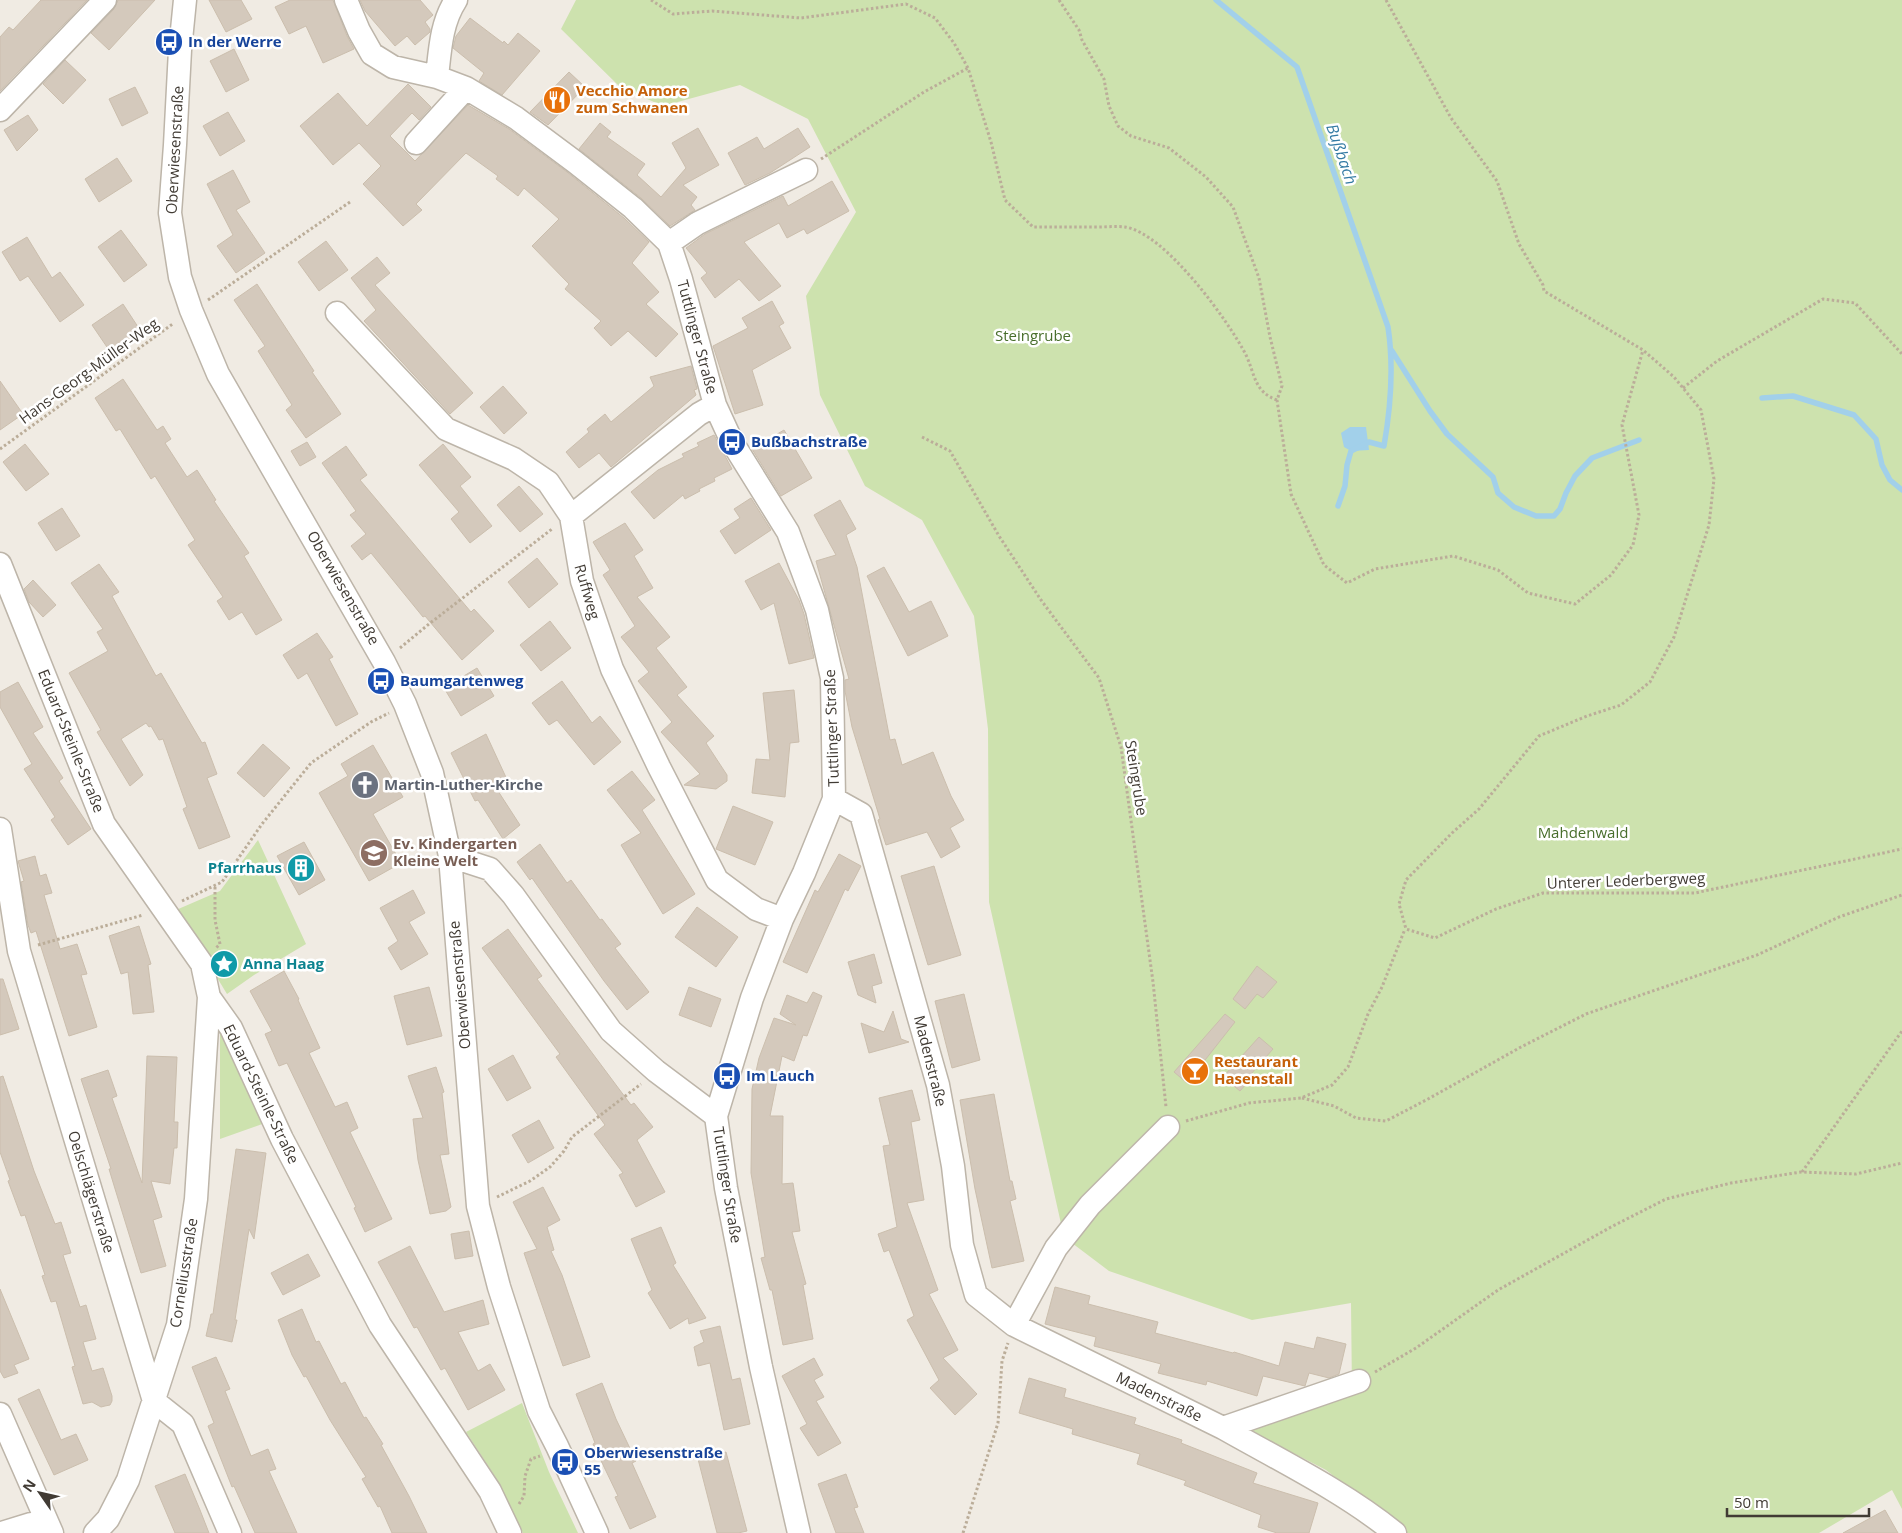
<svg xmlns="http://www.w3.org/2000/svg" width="1902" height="1533" viewBox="0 0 1902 1533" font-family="'Open Sans',sans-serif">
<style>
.green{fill:#cde2ae}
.water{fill:#a2d0ea}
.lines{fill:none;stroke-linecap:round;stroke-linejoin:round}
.stream{stroke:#a2d0ea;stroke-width:5.5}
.building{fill:#d4c9bc;stroke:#cbbead}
.minor-casing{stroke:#bdb5a9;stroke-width:25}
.path{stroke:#bbad99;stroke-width:3;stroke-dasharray:2.5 2.5;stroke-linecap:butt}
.minor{stroke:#fff;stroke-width:22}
.labels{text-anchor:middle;stroke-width:5;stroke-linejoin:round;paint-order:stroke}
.transit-label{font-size:15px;font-weight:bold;fill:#164399;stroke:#fff;text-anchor:start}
.food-label{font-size:15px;font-weight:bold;fill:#c56008;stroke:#fff;text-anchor:start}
.street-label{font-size:15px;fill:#413b34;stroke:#fff}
.park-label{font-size:15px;fill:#486e2c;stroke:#fff}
.worship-label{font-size:15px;font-weight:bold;fill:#5b616d;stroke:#fff;text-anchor:start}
.education-label{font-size:15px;font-weight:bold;fill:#785e54;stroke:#fff;text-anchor:start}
.culture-label{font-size:15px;font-weight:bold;fill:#0d838f;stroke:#fff;text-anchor:end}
.water-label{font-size:16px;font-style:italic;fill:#357ba4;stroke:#fff}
</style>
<rect width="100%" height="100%" fill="#f0ebe3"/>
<path class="green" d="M576,0H1902V1509L1892,1490L1819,1533H1407L1326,1470L1251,1431L1352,1393L1351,1303L1252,1320L1109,1271L1064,1237L989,902L988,729L974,616L922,520L865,486L820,395L806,296L856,212L808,119L740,85L663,106L620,87L561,29Z
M258,840L306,944L254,975L227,994L176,910L220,891Z
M220,1029L265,1123L220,1139Z
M522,1403L549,1472L578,1533H523L496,1478L466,1432Z"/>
<path class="water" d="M1350,427H1366L1369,450L1351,451L1344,447L1341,433Z"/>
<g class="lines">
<path class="stream" d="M1216,0L1297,67L1388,327C1394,367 1391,406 1384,446L1369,442L1351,451L1347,465L1345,486L1338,506
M1392,351L1430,411L1447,434L1493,477L1498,493L1514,507L1536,516H1554L1560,509L1566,493L1575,476L1592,458L1639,440
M1762,398L1793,396L1854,415L1876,439L1882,465L1890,480L1902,490"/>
</g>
<path class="building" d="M41,0H87L0,91V37L9,27L13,30Z
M118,0H155L109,50L91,33L114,9Z
M209,0H241L252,19L226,32Z
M290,0H333L347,36L354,49L323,63L306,26L289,34L275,7Z
M360,0H420L433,15L425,22L430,29V32L415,45L407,36L395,46L365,11Z
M470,18L503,43L504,41L508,45L518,33L540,51L502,95L479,81L484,73L453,48L456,36Z
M234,49L249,80L226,92L210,61Z
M65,60L86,80L63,104L43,84Z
M569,72L585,87L548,125L530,112Z
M408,84L431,107L419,120L412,113L390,136L415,161L468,105L509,129L567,172L624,218L649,242L632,263L659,292L646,304L678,334L656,357L628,331L611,346L594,328L601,321L565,289L569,284L532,246L559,219L524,188L518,196L496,179L498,176L466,153L416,204L422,210L403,226L363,184L381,166L359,143L333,165L300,126L338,93L367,126Z
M135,87L148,113L122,126L109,99Z
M228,112L245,141L220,156L203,126Z
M28,115L38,130L17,151L4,130Z
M600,123L611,132L607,137L645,164L637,175L661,197L686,168L672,143L698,128L719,165L683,185L697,197L691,205L695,210L670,226L641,198L579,149Z
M798,128L810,147L770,173L745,185L728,153L757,137L764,149Z
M117,158L132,181L99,202L85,179Z
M233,170L250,202L236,210L265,253L236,273L217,246L233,235L207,184Z
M832,181L849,211L807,234L804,229L787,238L779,223L744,242L781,286L759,301L739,279L715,298L701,278L707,273L686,248L705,234L783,196L788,206Z
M121,230L147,265L124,282L98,247Z
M27,237L52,278L60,272L84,305L60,322L28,276L20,281L2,252Z
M326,241L348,270L319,291L298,262Z
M377,257L390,273L375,285L473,393L450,414L364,321L376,310L351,278Z
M257,284L314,371L312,372L341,414L306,438L286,410L292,405L258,351L265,346L234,300Z
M772,301L784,323L779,326L791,348L752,370L763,405L735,414L713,346L748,328L742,318Z
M123,304L142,333L111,353L92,325Z
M691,366L697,389L694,390L696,395L611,467L599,453L579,468L566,452L589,432L587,429L605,414L611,422L654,386L650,377Z
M123,379L157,430L163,426L171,439L165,443L187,477L197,470L216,500L214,501L249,553L244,556L282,620L256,635L242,612L229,620L217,601L223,597L188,545L195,540L155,476L151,479L120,429L116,431L95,398Z
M0,381L23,414L0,430Z
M503,386L527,413L504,434L480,407Z
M784,430L812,478L781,496L752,449Z
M714,435L732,469L714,478L715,481L699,489L700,491L685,499L683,495L654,519L631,492L658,470L684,457L682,454L699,446L697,443Z
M307,442L316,457L300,466L291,451Z
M25,444L49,474L26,491L3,462Z
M443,444L471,477L460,486L492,526L470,543L451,519L459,512L419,465Z
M346,446L367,475L360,480L471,612L474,609L494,631L462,660L425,616L423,617L371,553L362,560L351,546L366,534L350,515L356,511L322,463Z
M519,486L543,514L520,532L497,505Z
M751,498L771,530L735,554L720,531L740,518L734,509Z
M840,500L856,529L846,535L857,567L890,740L895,739L902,765L933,752L951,796L964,820L950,828L960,847L941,858L927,832L886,845L878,820L880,819L852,727L845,691V680L849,679L816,561L836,555L814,515Z
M62,508L80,536L56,551L38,523Z
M625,523L643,550L634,556L653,588L637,597L670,637L656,648L687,687L677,695L714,736L706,743L727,775V781L716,789L684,785L700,774L661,732L672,722L638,681L649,672L621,637L635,626L603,575L610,570L593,542Z
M537,558L558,584L529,608L508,582Z
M779,563L799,600L804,614L814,658L789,664L774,603L761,610L745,581Z
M99,564L119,592L112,596L156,676L161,673L202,743L205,742L217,774L207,778L230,837L199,849L183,809L187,807L163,739L159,740L151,726L149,727L146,723L121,739L143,775L130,786L97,732L101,730L69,673L108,651L97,632L103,629L71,583Z
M884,567L909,612L931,601L948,636L908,656L867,576Z
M33,580L56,605L43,617L29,602L24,589Z
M550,621L571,648L541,671L520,645Z
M317,633L333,657L329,659L358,714L336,726L307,673L298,679L283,655Z
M477,668L494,696L461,716L444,688Z
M562,681L592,723L600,716L621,742L594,765L557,720L549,725L532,703Z
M18,682L43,727L33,733L63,778L59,781L91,829L68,845L51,820L55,817L24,769L32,764L0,707V692Z
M794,690L799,742L790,743L785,797L752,793L756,759L770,760L763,693Z
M486,734L510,786L498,791L520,825L503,839L478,800L475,801L451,753Z
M263,744L290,768L264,797L237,773Z
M373,745L403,797L373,814L401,863L369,881L319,793L348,776L341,764Z
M632,771L655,800L642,810L695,894L663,914L621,845L641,833L607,790Z
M733,806L773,822L755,865L716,849Z
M304,842L325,880L299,895L277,856Z
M540,844L567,883L571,880L600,920L602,919L621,944L615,948L649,992L627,1010L604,981L532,878L530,880L517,862Z
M839,854L861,866L848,891L845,889L807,973L783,962L815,890L818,892Z
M35,856L40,876L46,874L52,893L44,895L60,949L77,944L87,974L81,975L97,1027L69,1036L36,931L31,933L28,925L21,882L24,881L18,861Z
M934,866L961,955L928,965L901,876Z
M413,890L425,913L409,922L428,954L401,970L388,948L398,941L380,908Z
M697,907L738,937L716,967L675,937Z
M139,926L151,964L148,965L154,1012L133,1014L128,972L121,974L109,936Z
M508,929L542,976L537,979L631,1105L634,1103L653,1127L637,1140L665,1192L636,1207L619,1175L623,1173L594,1134L605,1125L556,1057L560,1054L482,948Z
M874,954L882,983L872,986L876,1003L858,995L848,962Z
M1257,966L1277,982L1263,998L1257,994L1245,1009L1233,999Z
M284,971L299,999L298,1000L320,1048L309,1053L335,1107L347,1102L358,1128L350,1132L392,1219L365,1232L354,1208L356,1207L287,1063L279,1066L265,1034L272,1031L250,991Z
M0,979H3L19,1029L0,1035Z
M429,987L442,1036L407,1045L394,996Z
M689,987L721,999L711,1027L679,1015Z
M813,992L822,996L807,1036L803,1035L794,1061L782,1056L770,1116H783L782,1184L793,1183L800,1231L792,1232L806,1284L803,1285L813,1339L783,1345L772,1290H770L761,1258L765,1257L751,1173L752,1089L759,1058L774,1018L796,1025L780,1014L787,995L807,1003Z
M964,994L980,1060L952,1068L935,1001Z
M893,1011L901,1039L909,1042L869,1053L861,1023L884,1032Z
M1225,1014L1235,1022L1187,1083L1174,1072Z
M1259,1037L1273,1049L1251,1074L1253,1076L1240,1091L1223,1077Z
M513,1055L531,1088L507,1101L488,1069Z
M147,1056L177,1057L174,1122H178L177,1148H174L170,1184L151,1181L162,1217L153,1220L166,1266L141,1273L116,1192L109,1169H111L81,1079L108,1070L117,1096L112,1098L142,1183Z
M436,1067L444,1092L442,1093L449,1154L440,1155L451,1207L446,1211L430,1214L418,1160L413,1119L423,1118L408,1076Z
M3,1076L34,1171L55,1224L61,1222L71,1253L63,1255L80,1307L86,1305L96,1339L83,1342L92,1371L103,1368L112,1396V1401L110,1405L105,1406L101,1407L92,1402L83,1404L72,1367L75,1366L56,1301L51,1302L42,1276L45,1275L25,1215L21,1216L8,1181L10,1180L0,1152V1077Z
M912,1090L920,1120L911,1122L924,1200L907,1203L938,1290L929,1294L958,1350L943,1358L977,1394L955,1415L930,1388L939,1380L907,1320L914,1316L889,1250L884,1252L878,1234L897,1227L883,1146L890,1145L879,1098Z
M994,1094L1010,1181H1012L1016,1199L1010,1201L1024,1261L992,1268L975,1189L960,1100Z
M539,1120L554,1148L528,1163L512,1135Z
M236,1149L266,1153L254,1239L249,1229L235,1320H237L232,1342L206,1336L211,1314H213Z
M543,1187L560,1220L547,1227L554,1250L551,1251L562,1275L590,1357L563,1366L524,1253L537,1249L513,1202Z
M661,1227L676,1263L673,1265L706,1318L689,1324L688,1318L670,1329L648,1293L652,1290L631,1239Z
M469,1231L473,1256L455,1259L451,1234Z
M410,1246L444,1312L483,1300L489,1324L458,1332L478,1371L490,1364L505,1390L468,1410L445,1368L441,1370L417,1327L414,1328L378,1262Z
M308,1254L320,1276L283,1295L271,1273Z
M1055,1287L1090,1296L1088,1304L1158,1322L1155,1333L1233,1353L1234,1352L1279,1366L1285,1342L1314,1349L1317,1337L1346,1344L1339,1374L1329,1378L1309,1373L1305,1386L1263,1376L1257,1396L1207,1381L1206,1385L1158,1373L1161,1364L1094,1346L1096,1337L1045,1324Z
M0,1289L29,1359L14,1365L18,1373L4,1378L0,1371Z
M302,1309L316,1342L319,1341L341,1384L345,1382L364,1418L366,1417L383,1444L381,1445L409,1496L427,1533H392L380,1506L378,1507L362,1479L366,1477L330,1420L306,1376L304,1377L292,1355L278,1320Z
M720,1326L732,1380L740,1378L750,1424L724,1430L710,1363L698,1366L694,1347L704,1342L700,1331Z
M216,1357L230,1389L225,1391L251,1456L268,1449L276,1469L269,1471L297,1533H255L234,1486L232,1487L208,1426L214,1423L192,1367Z
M814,1358L823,1375L814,1380L824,1397L816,1401L841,1443L818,1456L800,1428L807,1424L782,1376Z
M1029,1378L1066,1389L1064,1397L1136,1418L1134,1424L1182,1440L1181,1443L1257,1473L1253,1483L1318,1503L1309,1533H1277L1258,1527L1261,1515L1184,1485L1186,1481L1137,1464L1140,1454L1072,1434L1073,1429L1019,1413Z
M602,1383L616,1419L636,1461L632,1463L656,1517L630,1529L615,1497L618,1496L593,1444L595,1443L576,1394Z
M39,1389L61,1440L76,1434L88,1460L54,1475L18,1399Z
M726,1452L747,1531L738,1533H717L698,1459Z
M185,1474L200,1510L209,1533H175L155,1486Z
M846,1474L858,1507L854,1508L864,1533H836L818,1484Z
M1885,1510L1898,1533H1843Z"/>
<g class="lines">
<defs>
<path id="minor" d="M185,0L180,50L175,145L170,213L180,277L191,310L218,374L384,662L405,704L432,773L450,856L478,1206L499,1287L539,1411L557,1446L597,1533
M346,0L359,31L372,54L393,67L437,77L466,88L516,118L575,162L633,208L669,243L681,279L715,405L732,442L788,532L817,610L832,678L834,799L804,873L782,919L752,998L716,1116L726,1188L761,1367L799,1533
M437,77C440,50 441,23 456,0
M0,110L105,0
M416,143L466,88
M669,243L698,223L806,170
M337,313L446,429L514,459L548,482L571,516L582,581L612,669L659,767L717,880L756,909L782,919
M571,516L699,414L715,405
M0,564L104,824L202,964L209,997L231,1028L282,1139L380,1325L490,1491L510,1533
M834,799L861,814L938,1085L953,1166L962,1245L976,1295L1014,1325L1223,1428L1359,1381
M0,829L19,951L154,1401L183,1424L230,1533
M450,856L490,869L513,895L611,1031L656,1071L716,1116
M1014,1325L1056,1248L1090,1205L1168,1127
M0,1414L52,1533
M1223,1428C1281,1461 1343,1491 1395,1533
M2,1533L31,1524L45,1533
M95,1533L108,1519L128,1480L178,1325L196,1199L209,997"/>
</defs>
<use href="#minor" class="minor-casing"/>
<path class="path" d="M651,0L673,14L712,11L801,18L906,4L935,18L954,43L968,68L991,142L1005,200L1033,227C1055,227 1076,227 1098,227C1107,227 1116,226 1125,227C1165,233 1228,320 1246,355C1255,374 1254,392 1277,400
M1059,0L1079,30L1082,40L1104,79L1109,106L1118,126L1131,136L1169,148L1206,177L1233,207L1259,278L1270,337L1282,386L1277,400L1291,494L1324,565L1347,583L1375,569L1453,556L1498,570L1528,593L1575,604L1611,575L1633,545L1639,515L1622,425L1643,350
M1386,0L1451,118L1497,181L1519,244L1543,285L1544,291L1643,350L1674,377L1701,410L1714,479L1709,525L1674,637L1650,682L1621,705L1587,716L1539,736L1479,809L1452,833L1406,880L1399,904L1406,929L1435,938L1496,909L1543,893H1695L1902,849
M821,159L924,92L968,68
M208,300L350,202
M1683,388L1717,361L1823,299L1855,303L1902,354
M922,437L950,451L999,536L1041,600L1099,678L1121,747L1153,982L1166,1107
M0,449L174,323
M400,648L429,624L552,529
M215,887V920L220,944L216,948
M182,901L222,882L262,824L311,763L371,722L389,713
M38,945L143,915
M1302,1098L1334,1106L1356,1118L1386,1121L1428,1099L1521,1047L1586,1014L1757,955L1839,917L1902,895
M1186,1121L1249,1103L1301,1098L1332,1085L1348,1067L1368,1014L1382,987L1405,929
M1802,1172L1902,1031
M497,1197L530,1181L550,1167L564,1151L572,1137L641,1084
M1375,1372L1416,1348L1498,1290L1611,1227L1666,1199L1731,1183L1801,1172L1856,1174L1902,1163
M519,1504L524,1496L525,1476L531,1459L540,1456
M963,1533L998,1423L1002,1361L1008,1343"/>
<use href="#minor" class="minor"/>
</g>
<defs>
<symbol id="bus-disc" viewBox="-11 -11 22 22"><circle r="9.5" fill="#1a4fb4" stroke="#fff"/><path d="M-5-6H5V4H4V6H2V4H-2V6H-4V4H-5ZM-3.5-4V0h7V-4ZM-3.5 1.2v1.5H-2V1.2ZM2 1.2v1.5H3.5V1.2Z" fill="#fff"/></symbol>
<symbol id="restaurant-disc" viewBox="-11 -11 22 22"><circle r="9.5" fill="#e8710a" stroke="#fff"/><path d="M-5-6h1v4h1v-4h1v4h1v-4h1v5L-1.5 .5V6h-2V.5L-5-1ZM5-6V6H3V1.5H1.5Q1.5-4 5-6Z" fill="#fff"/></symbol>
<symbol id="church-disc" viewBox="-11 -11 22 22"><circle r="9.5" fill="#6b7280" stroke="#fff"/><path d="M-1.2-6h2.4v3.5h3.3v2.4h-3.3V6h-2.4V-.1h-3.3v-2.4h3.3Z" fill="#fff"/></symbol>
<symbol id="school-disc" viewBox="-11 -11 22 22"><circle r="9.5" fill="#8d6e63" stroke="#fff"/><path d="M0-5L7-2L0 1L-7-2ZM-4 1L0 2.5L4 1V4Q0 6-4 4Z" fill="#fff"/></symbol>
<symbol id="building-disc" viewBox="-11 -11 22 22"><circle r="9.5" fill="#0f9aa8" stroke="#fff"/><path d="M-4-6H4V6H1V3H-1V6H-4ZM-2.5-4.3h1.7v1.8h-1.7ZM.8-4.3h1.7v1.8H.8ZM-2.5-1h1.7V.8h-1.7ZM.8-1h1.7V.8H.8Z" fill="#fff"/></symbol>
<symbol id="sight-disc" viewBox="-11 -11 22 22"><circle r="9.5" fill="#0f9aa8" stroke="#fff"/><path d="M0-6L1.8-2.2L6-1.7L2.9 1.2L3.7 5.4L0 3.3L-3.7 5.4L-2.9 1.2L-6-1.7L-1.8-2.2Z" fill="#fff"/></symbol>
<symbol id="bar-disc" viewBox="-11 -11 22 22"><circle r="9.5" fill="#e8710a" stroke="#fff"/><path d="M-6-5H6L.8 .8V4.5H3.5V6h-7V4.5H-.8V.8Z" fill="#fff"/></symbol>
</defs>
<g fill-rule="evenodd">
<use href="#bus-disc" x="153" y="26" width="32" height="32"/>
<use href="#restaurant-disc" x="541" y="84" width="32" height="32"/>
<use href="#bus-disc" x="716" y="426" width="32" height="32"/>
<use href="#bus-disc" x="365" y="665" width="32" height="32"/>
<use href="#church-disc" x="349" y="769" width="32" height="32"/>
<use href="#school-disc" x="358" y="837" width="32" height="32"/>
<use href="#building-disc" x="285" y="852" width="32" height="32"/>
<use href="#sight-disc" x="208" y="948" width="32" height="32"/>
<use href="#bar-disc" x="1179" y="1055" width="32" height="32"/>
<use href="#bus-disc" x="711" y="1060" width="32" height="32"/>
<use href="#bus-disc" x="549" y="1446" width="32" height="32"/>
</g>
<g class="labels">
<g class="transit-label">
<text x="188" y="47">In der Werre</text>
<text x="751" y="447">Bußbachstraße</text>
<text x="400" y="686">Baumgartenweg</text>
<text x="746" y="1081">Im Lauch</text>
<text x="584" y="1458">Oberwiesenstraße<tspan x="584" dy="17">55</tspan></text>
</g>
<g class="food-label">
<text x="576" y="96">Vecchio Amore<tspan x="576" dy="17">zum Schwanen</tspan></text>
<text x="1214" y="1067">Restaurant<tspan x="1214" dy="17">Hasenstall</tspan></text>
</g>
<g class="street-label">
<text transform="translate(175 150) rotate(-87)" y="5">Oberwiesenstraße</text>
<text transform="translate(697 337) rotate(75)" y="5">Tuttlinger Straße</text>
<text transform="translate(89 371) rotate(-36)" y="5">Hans-Georg-Müller-Weg</text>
<text transform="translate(343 588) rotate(60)" y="5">Oberwiesenstraße</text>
<text transform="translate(587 592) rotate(74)" y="5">Ruffweg</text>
<text transform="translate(832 728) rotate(-92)" y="5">Tuttlinger Straße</text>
<text transform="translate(71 741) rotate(68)" y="5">Eduard-Steinle-Straße</text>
<text transform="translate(1136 778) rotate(81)" y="5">Steingrube</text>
<text transform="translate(1626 881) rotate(-2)" y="5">Unterer Lederbergweg</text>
<text transform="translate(460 985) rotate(-95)" y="5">Oberwiesenstraße</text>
<text transform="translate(930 1061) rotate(76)" y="5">Madenstraße</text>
<text transform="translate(261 1094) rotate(64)" y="5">Eduard-Steinle-Straße</text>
<text transform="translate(727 1185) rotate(81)" y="5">Tuttlinger Straße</text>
<text transform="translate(91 1192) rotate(73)" y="5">Oelschlägerstraße</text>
<text transform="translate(184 1273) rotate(-81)" y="5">Corneliusstraße</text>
<text transform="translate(1159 1397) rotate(26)" y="5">Madenstraße</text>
</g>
<g class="park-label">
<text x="1033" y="341">Steingrube</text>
<text x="1583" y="838">Mahdenwald</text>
</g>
<g class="worship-label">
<text x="384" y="790">Martin-Luther-Kirche</text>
</g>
<g class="education-label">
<text x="393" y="849">Ev. Kindergarten<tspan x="393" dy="17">Kleine Welt</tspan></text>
</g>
<g class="culture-label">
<text x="282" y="873">Pfarrhaus</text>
<text x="243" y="969" text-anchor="start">Anna Haag</text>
</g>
<g class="water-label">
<text transform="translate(1342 154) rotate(71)" y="6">Bußbach</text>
</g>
</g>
<g transform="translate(40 1493) rotate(304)" stroke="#ffffff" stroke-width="4" paint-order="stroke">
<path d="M0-4L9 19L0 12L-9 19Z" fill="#413b34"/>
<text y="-8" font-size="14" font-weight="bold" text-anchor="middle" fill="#413b34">N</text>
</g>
<path d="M1727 1508v8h142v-8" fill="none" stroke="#413b34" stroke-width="2.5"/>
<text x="1734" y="1508" font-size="15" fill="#413b34" stroke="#ffffff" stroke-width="4" paint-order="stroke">50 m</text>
</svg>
